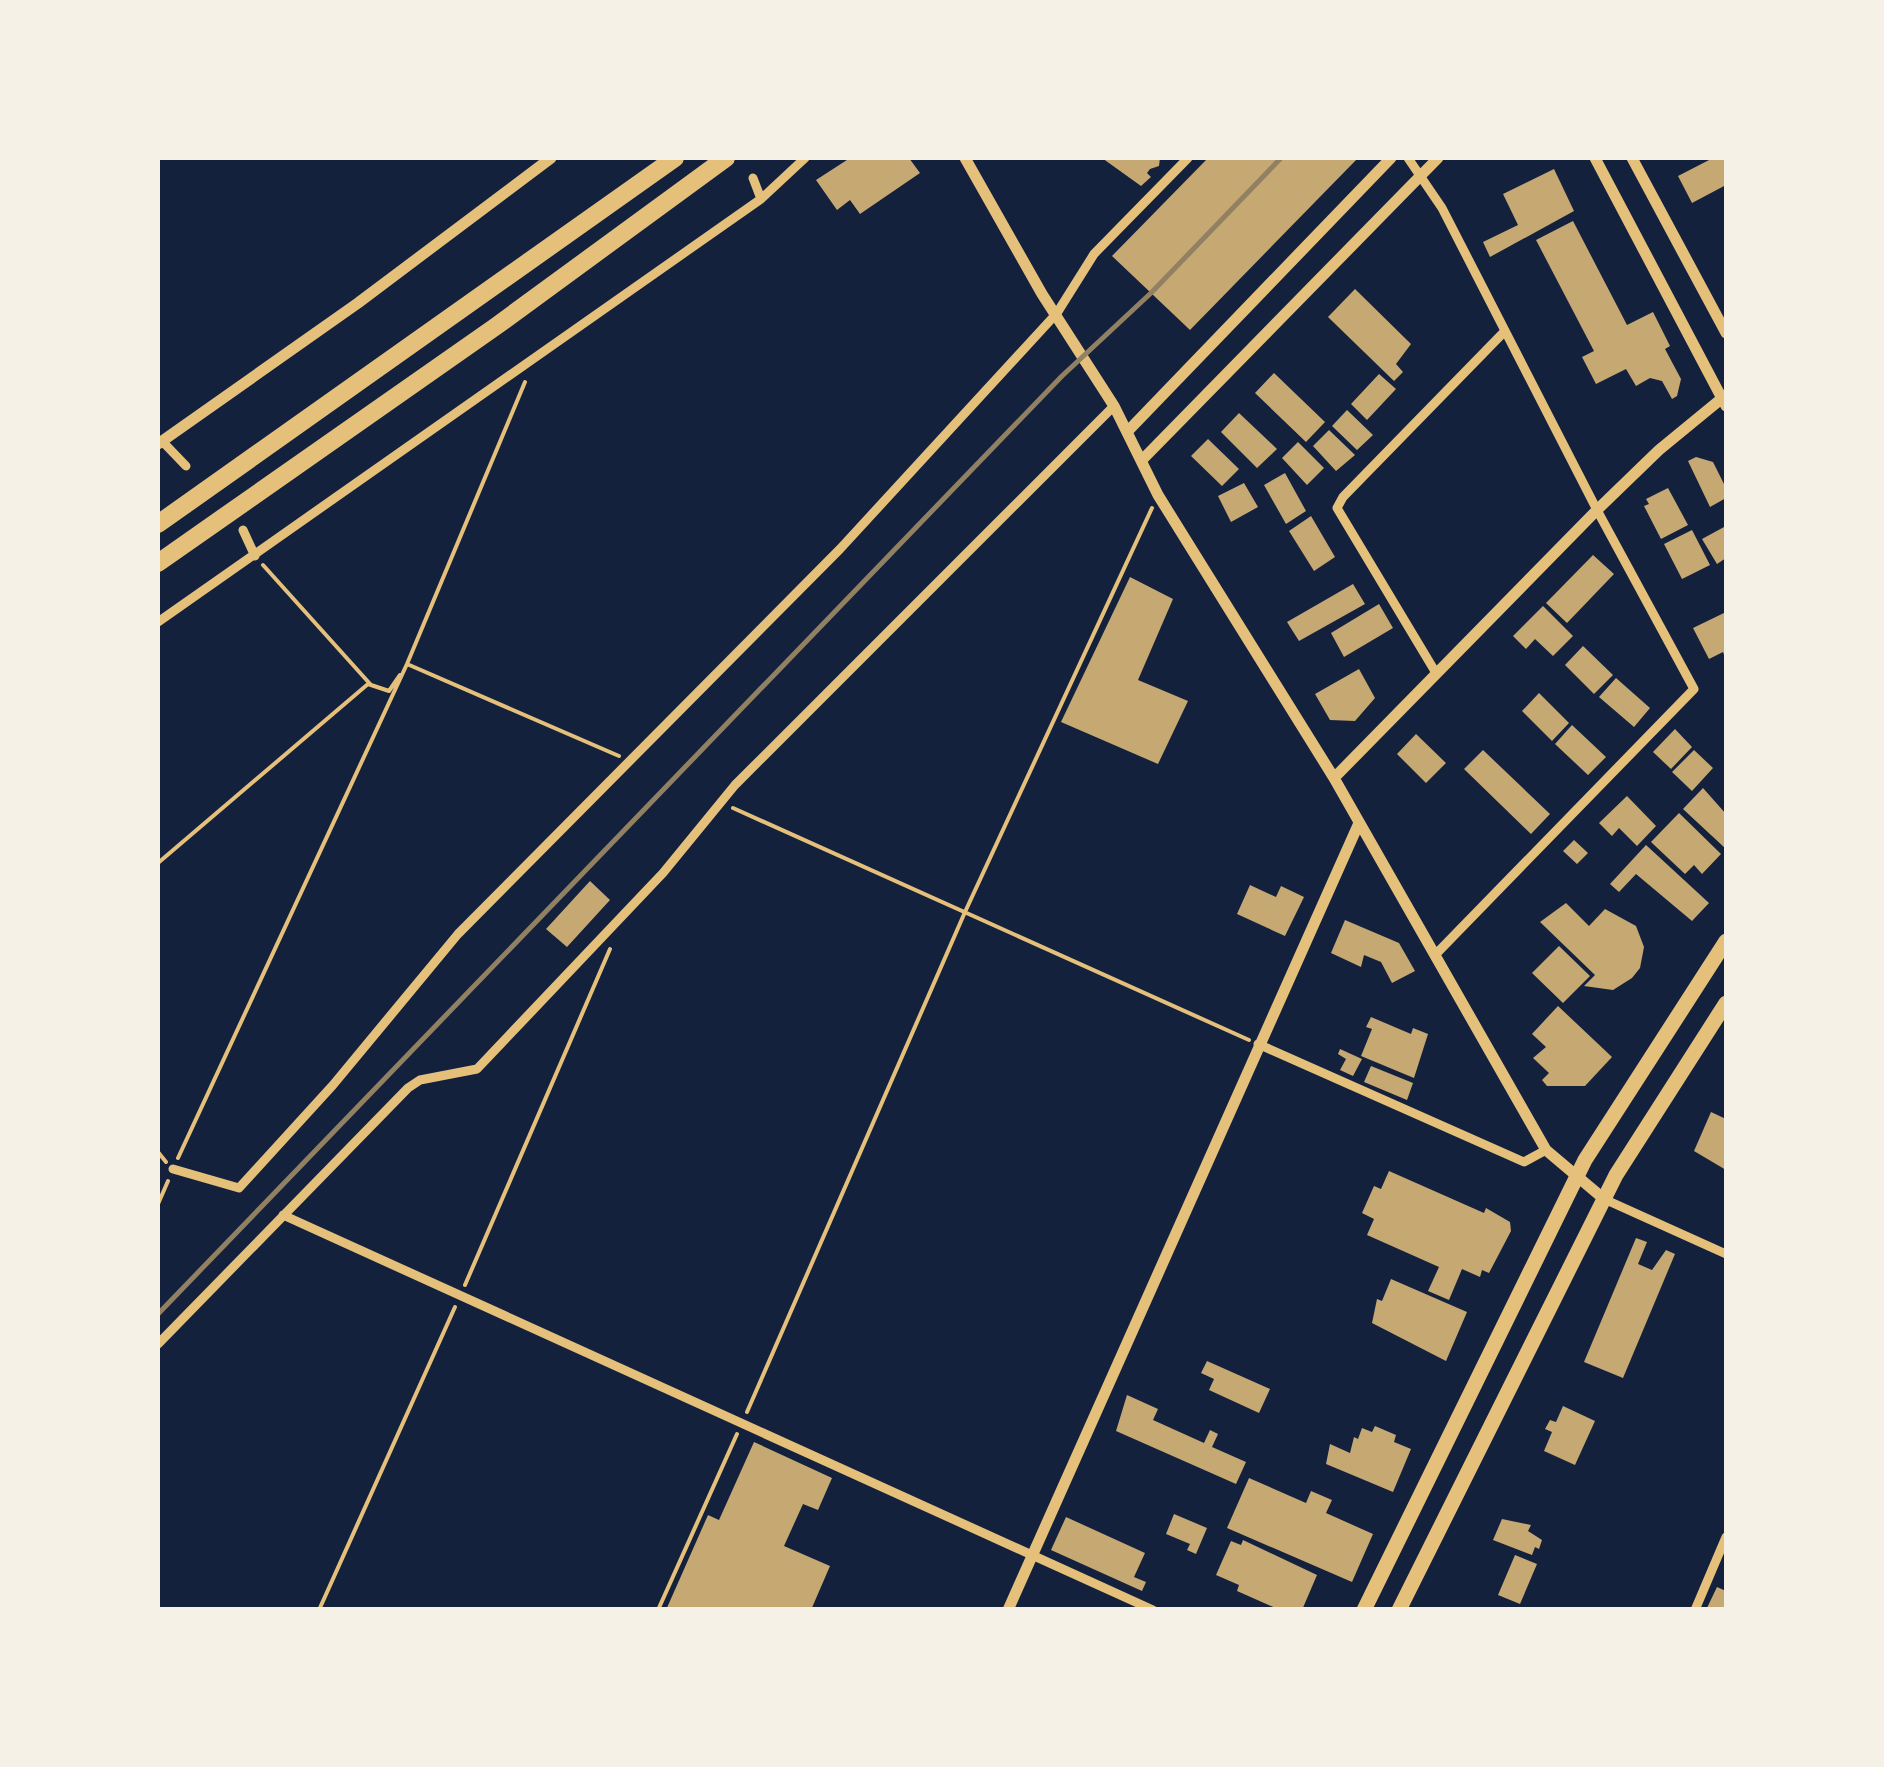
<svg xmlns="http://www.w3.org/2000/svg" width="1884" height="1767" viewBox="0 0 1884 1767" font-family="Poppins,sans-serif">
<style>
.building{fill:#c6a872}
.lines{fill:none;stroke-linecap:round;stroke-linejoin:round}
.path{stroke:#e5c07b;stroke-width:4}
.minor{stroke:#e5c07b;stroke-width:9}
.tertiary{stroke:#e5c07b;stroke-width:11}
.trunk{stroke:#e5c07b;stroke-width:15}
.motorway{stroke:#e5c07b;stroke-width:18}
.rail{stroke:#918062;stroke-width:5}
</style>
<rect width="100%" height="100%" fill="#14213d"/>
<path class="building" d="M850,158H909L920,173L860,214L850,200L837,210L816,180Z
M1102,158H1160L1159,166L1150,169L1147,173L1151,177L1141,186Z
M1208,158H1358L1190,330L1112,256Z
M1713,158H1726V185L1692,203L1678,176Z
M1554,169L1574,211L1490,257L1483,242L1518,225L1503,194Z
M1573,221L1627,325L1653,312L1670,346L1665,349L1681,379L1677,396L1672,399L1662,381L1650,378L1636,386L1626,369L1596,384L1582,357L1594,351L1536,240Z
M1355,289L1411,344L1396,364L1403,372L1394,381L1328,317Z
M1274,373L1325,422L1306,442L1255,393Z
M1379,374L1396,389L1367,420L1351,404Z
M1347,410L1373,435L1357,450L1332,426Z
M1239,413L1277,449L1257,468L1221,432Z
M1329,430L1355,455L1336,471L1313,446Z
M1208,439L1239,469L1222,486L1191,456Z
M1298,442L1324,468L1307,485L1282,458Z
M1696,457L1713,462L1726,488V498L1710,507L1688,461Z
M1285,473L1306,511L1286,524L1264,485Z
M1244,483L1258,507L1231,522L1218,496Z
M1668,488L1688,525L1661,539L1644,506L1649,504L1646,499Z
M1311,516L1335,557L1314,571L1289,531Z
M1724,527L1726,558L1717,564L1702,539Z
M1692,530L1710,565L1682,579L1664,544Z
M1593,555L1614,574L1567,623L1546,603Z
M1130,577L1173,599L1138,680L1188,701L1158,764L1061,722Z
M1353,584L1365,604L1299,641L1287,622Z
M1379,604L1393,628L1344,657L1331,633Z
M1543,606L1573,636L1553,656L1535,639L1526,649L1513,636Z
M1726,612V660L1723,652L1709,659L1693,628Z
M1583,646L1613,675L1594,694L1565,665Z
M1359,669L1375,698L1355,721L1330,720L1315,694Z
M1616,678L1650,708L1634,727L1599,697Z
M1539,693L1569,723L1552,741L1522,711Z
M1572,725L1606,757L1588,775L1555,744Z
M1675,729L1692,747L1671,769L1653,752Z
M1416,734L1446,763L1426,783L1397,754Z
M1483,750L1550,814L1531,834L1464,769Z
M1694,750L1713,768L1692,791L1672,772Z
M1703,788L1726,814V849L1683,809Z
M1627,796L1656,826L1637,846L1619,828L1612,836L1599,823Z
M1679,813L1721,854L1702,874L1694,865L1685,874L1651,842Z
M1574,840L1588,853L1577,864L1563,851Z
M1646,845L1709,903L1692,921L1636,874L1619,892L1610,884Z
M590,881L610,900L567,947L546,929Z
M1250,885L1276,897L1281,886L1304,897L1285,936L1237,914Z
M1566,903L1589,926L1605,909L1636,926L1644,947L1640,968L1632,978L1613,990L1584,986L1595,975L1540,922Z
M1345,920L1399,943L1415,971L1392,983L1381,962L1364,955L1361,967L1331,953Z
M1559,946L1590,976L1563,1003L1532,973Z
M1558,1006L1612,1057L1585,1086H1547L1542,1080L1549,1073L1533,1058L1546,1047L1532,1034Z
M1371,1017L1411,1034L1413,1028L1428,1034L1414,1078L1361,1056L1372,1029L1366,1027Z
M1340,1049L1362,1059L1353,1076L1340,1070L1346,1059L1338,1054Z
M1371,1066L1413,1083L1407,1100L1364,1082Z
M1711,1112L1726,1119V1170L1694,1151Z
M1389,1171L1484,1213L1486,1208L1510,1222L1511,1231L1489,1273L1482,1270L1480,1277L1462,1269L1449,1300L1428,1291L1439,1267L1367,1235L1374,1219L1362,1213L1374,1186L1381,1189Z
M1636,1238L1647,1242L1638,1264L1652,1270L1666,1250L1675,1254L1623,1378L1584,1362Z
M1391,1279L1467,1312L1446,1361L1372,1323L1377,1299L1382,1301Z
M1207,1361L1270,1389L1259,1413L1209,1390L1214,1379L1201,1373Z
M1127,1395L1158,1409L1153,1420L1204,1443L1210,1430L1218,1434L1212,1447L1246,1462L1236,1484L1116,1431Z
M1563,1406L1595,1421L1575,1465L1544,1451L1552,1432L1545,1429L1550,1420L1556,1422Z
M1375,1426L1396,1435L1394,1442L1411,1449L1393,1492L1326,1464L1330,1444L1350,1453L1354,1437L1358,1439L1362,1428L1372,1432Z
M754,1442L832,1478L818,1510L803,1504L784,1546L830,1566L811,1610H666L708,1515L719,1520Z
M1249,1478L1306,1503L1311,1491L1332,1500L1326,1513L1373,1534L1352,1582L1227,1528Z
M1174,1514L1207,1528L1196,1554L1187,1550L1190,1544L1166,1534Z
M1066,1517L1145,1553L1134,1577L1146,1582L1142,1591L1051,1550Z
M1502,1519L1531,1525L1528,1531L1542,1540L1539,1549L1535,1547L1532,1555L1493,1540Z
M1243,1540L1317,1575L1302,1610H1280L1237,1591L1239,1585L1216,1575L1231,1541L1241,1545Z
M1515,1555L1537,1564L1520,1604L1498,1595Z
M1717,1587L1726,1591V1610H1706Z"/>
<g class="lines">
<path class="path" d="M263,565L371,685
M407,664L619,756
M389,691L400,675
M733,808L1249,1040
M158,863L368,684L389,691
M158,1152L166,1162
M178,1158L407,664L525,382
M158,1204L168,1181
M465,1285L610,949
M747,1412L965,912L1152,508
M319,1610L455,1307
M658,1610L737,1434"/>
<path class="minor" d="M1408,158L1442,208L1597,510L1694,689L1436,954
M753,178L761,199
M162,441L186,466
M243,530L255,556
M158,622L761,199L805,158
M1436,673L1337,508L1343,497L1505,331
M1258,1044L1524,1162L1546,1150
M173,1169L239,1188L333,1085L458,934L840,549L1057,313L1094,254L1188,158
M1604,1199L1726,1254
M283,1215L1153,1610
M158,1344L408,1088L420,1080L477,1069L663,873L735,785L1114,406
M1695,1610L1726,1537"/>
<path class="tertiary" d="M965,158L1042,294L1114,406L1158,495L1334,778L1546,1150L1604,1199
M1595,158L1726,406
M1632,158L1726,333
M1127,432L1391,158
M158,444L358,303L551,158
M1142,460L1438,158
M1334,778L1597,510L1659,450L1726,395
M1008,1610L1359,823"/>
<path class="trunk" d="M1364,1610L1585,1160L1726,941
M1399,1610L1616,1175L1726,1003"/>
<path class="motorway" d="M158,524L675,158
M158,563L495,327L726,158"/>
<path class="rail" d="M158,1314L1062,376L1151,293L1281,158"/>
</g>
<rect width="1884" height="1767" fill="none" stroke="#f6f1e7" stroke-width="320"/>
</svg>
